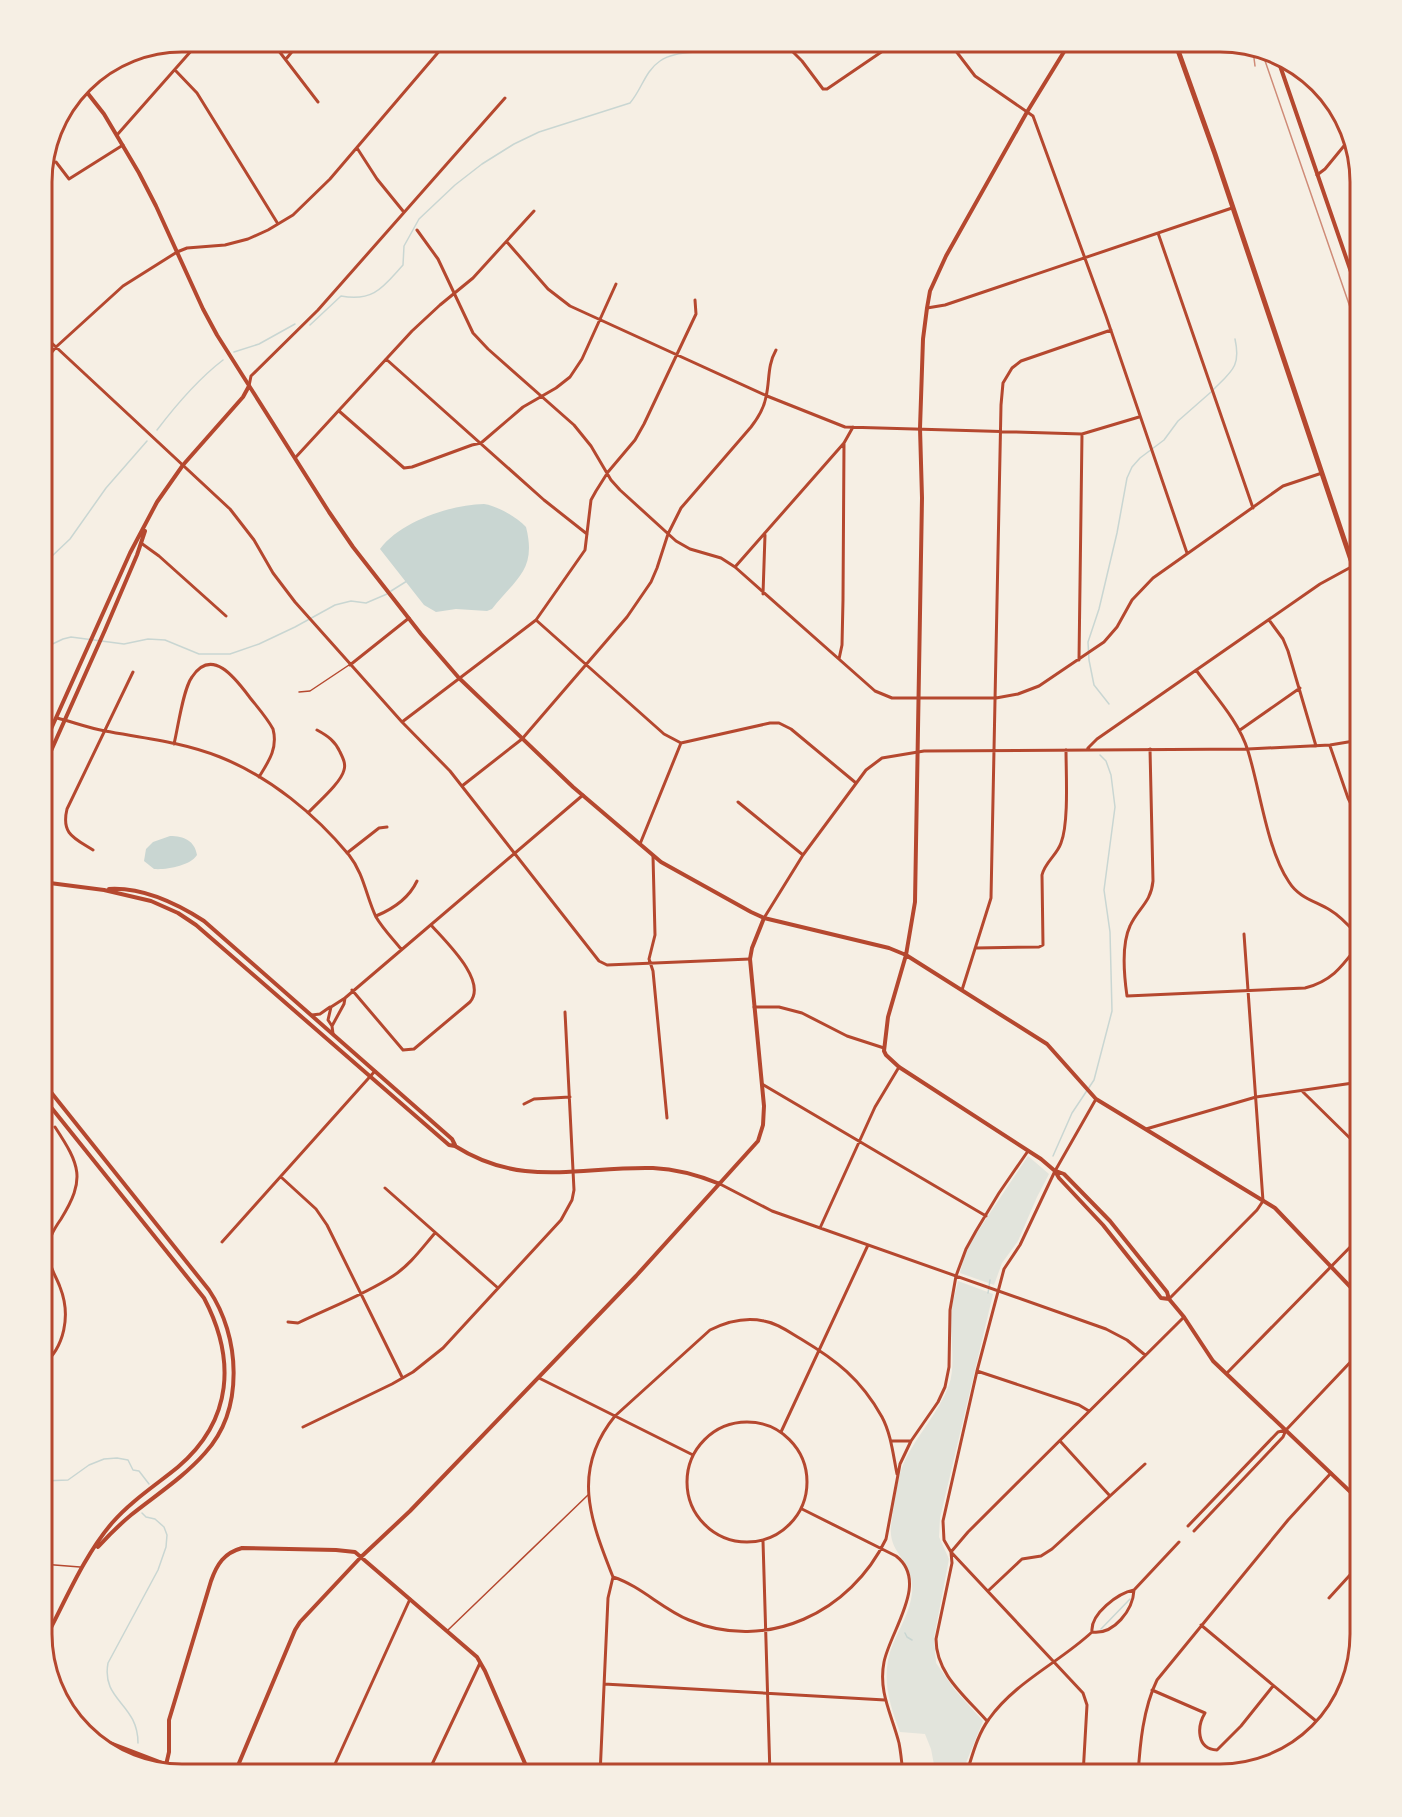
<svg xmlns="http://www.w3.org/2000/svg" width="1402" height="1817" viewBox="0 0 1402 1817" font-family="'Fira Sans Condensed',sans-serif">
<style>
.green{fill:#e2e4dc}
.water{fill:#c9d6d2}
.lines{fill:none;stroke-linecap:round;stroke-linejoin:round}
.stream{stroke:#c9d6d2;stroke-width:1.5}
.service{stroke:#b5482f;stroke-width:1.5}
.minor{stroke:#b5482f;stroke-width:3}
.tertiary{stroke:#b5482f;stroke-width:4}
.primary{stroke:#b5482f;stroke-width:4.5}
.trunk{stroke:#b5482f;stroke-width:5}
.rail{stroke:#cf8b77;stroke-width:1.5}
.rim{fill:none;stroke:#b5482f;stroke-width:3}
</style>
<rect width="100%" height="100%" fill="#f6efe4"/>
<path class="green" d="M1028,1156L1049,1174L1037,1197L1018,1241L1002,1263L994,1285L960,1273L966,1249Z
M958,1281L993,1294L940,1518L939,1537L949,1559L934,1638L936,1663L955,1690L983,1721L961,1775H936L931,1749L925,1734L900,1732C889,1703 880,1675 893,1644C900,1627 910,1612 912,1593C915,1559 888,1556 891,1526C894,1505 896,1479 905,1460C918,1434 939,1412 949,1385C956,1366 950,1334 951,1313C952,1302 956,1292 958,1281Z"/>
<path class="water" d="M484,504C498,506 516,517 526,527C537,570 516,578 492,609L487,611L456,609L436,612L424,605L380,549C401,521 450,505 484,504Z
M170,836C184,836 195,841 197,855C190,866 166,870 154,869L144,861L146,849L153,842Z"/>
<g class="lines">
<path class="stream" d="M310,325L341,296C374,302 383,287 403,265L404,246L419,219L455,185L482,164L514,144L539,132L630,103C642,89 645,71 660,61C680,47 708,58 728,42
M234,352L259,344L295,324
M1214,389C1232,371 1241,366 1235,339
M157,430C176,405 197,380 223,360
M42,569L51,557L70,539L106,488L147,441
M391,591L407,581
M42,649L63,639L71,637L124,644L148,639L165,640L199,654H230L259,644L295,627L335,605L351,601L366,603L387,594
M1109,704L1094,685L1089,660L1088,642L1099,609L1117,533L1127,478L1132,467L1140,458L1164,440L1178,421L1211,392
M1053,1156L1072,1113L1094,1080L1112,1011L1110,932L1104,890L1115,807L1111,775L1106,761L1100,755
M988,1293L990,1280
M42,1481L68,1480L89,1465L104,1459L117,1458L128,1460L133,1470L139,1471L149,1484
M1101,1629L1130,1599
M905,1633L907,1637L912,1640
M138,1743C138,1703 101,1701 108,1663L158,1570L166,1547L167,1535L164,1527L155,1519L146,1517L142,1513"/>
<path class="service" d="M299,692L310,691L349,665
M42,1564L80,1567
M448,1630L588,1495"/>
<path class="minor" d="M272,42L318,102
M783,42L802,61L823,89H827L896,42
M949,42L975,76L1033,116L1106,316L1187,553
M286,59L300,42
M175,70L197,93L278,224
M117,135L199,42
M357,148L377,179L403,211
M56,162L69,179L123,145
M1317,175L1325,169L1348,141
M417,230L438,259L473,333L488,349L574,425L591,446L611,480L620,490L676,541L690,549L721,558L735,567L875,691L892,698H996L1018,694L1039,686L1104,642L1117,627L1132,600L1153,578L1283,486L1322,473
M1158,233L1253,508
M507,242L548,289L570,306L767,396L845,427L1082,434L1139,417
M927,308L945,305L1232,208
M42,334L230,509L254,540L273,573L295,602L402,722L450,771L599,961L607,965L750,959
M386,359L544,500L587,534
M42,364L56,347L123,286L177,252L187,248L225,245L248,239L268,230L293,215L330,179L447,42
M249,386L251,376L318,310L505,98
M339,411L404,468L412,467L472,445L481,443L523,407L556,388L570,377L582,359L616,284
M295,458L412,331L440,305L473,278L534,211
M141,543L159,556L226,616
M735,567L844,443L853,427
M763,594L765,535
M536,620L664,734L681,743L770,723H779L791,729L856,783
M1269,620L1283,639L1288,651L1316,746
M839,659L842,645L843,600L844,443
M1079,660L1082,434
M350,665L409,618
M1196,670C1214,695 1239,721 1248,751C1260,789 1267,850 1289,882C1299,898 1315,901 1330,910C1342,917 1351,928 1360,938
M57,718C73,722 88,728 105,731C143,738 183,742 220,757C270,777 315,814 349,855C364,874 366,896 376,917C383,929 393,939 401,949
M402,722L536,620L585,550L591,500L596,491L608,472L635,440L644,424L696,314L695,300
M1240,730L1300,688
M174,744C178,728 183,689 192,677C213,645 238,682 251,699C259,709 267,718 273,729C278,748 269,761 259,777
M1330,746L1348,798L1360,822
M1088,748L1097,739L1320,584L1353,566
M1150,749L1153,881C1151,903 1138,908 1130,926C1121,945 1124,975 1127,996L1305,988C1333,981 1343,965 1360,943
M462,786L522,739L627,617L651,582L657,568L668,534L681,508L751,427C758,418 764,408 766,397C770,380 767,366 776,350
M738,802L803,855
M308,813C317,803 341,783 344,770C346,764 343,758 340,752C335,741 328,736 317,730
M640,844L681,743
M93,850C74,838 61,834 67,809L133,672
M347,853L379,828L387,827
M653,856L655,935L649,959L653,971L667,1118
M376,916C393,909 409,898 417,881
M764,918L803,855L866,770L882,758L924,751L1248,749L1330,745L1360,740
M976,948L1039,947L1043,945L1042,875C1045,862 1057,855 1061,843C1069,823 1066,773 1066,750
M352,990L403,1050L414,1049L470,1002C488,981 445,941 431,925
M962,990L991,898L1001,405L1003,383L1012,368L1021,361L1111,330
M754,1007H779L802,1013L847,1036L884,1048
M312,1015L320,1014L330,1007
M332,1026L344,1004L345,998
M333,1034L332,1026L328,1020L331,1007L345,998L583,795
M762,1084L986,1216
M1303,1092L1360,1148
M524,1104L534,1099L570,1097
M1146,1129L1256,1097L1360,1082
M281,1177L316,1209L327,1225L402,1377
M720,1184L772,1211L1106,1329L1127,1340L1145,1355
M385,1188L498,1288
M820,1228L875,1107L899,1067
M222,1242L375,1071
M1169,1299L1257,1210L1263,1201L1244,934
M288,1322L298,1323C329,1308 364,1295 393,1276C410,1265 422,1248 435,1233
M42,1366C65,1347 71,1315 60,1287C56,1276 48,1265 48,1252C48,1239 54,1229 61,1219C86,1179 80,1165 55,1127
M977,1371L1079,1405L1089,1411
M1227,1373L1360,1237
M539,1378L693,1455
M687 1482a60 60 0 1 1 120 0a60 60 0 1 1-120 0Z
M303,1427L392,1384L413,1372L443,1348L561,1220L572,1200L574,1190L565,1012
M781,1432L868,1245
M891,1441H910
M1060,1441L1110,1496
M897,1474C893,1454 891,1434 882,1417C861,1379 836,1360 801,1339C789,1332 777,1323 764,1321C746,1317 726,1322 710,1330L615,1416C571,1470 590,1519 613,1577C641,1586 662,1609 689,1620C767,1653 851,1612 886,1539L900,1464L911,1441L938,1402L945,1387L949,1367L950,1310L956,1276L966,1249L976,1231L999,1193L1028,1151
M802,1509L896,1556C930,1582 890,1631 884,1662C878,1692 892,1715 899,1743C901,1753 902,1764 903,1775
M1188,1526L1278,1432L1286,1430
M1194,1531L1283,1437L1286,1430L1360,1352
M763,1541L770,1775
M988,1591L1022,1559L1041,1556L1052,1549L1145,1464
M1329,1598L1360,1564
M1201,1625L1322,1726
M1092,1632C1090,1614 1118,1593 1134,1590L1179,1542
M604,1684L885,1700
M1152,1690L1205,1713C1197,1726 1196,1749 1217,1750L1241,1726L1273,1686
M987,1721C965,1696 936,1674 936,1639L952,1563L951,1552L944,1540L943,1521L977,1371L1004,1269L1020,1245L1055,1171L1096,1099
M330,1775L410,1599
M427,1775L480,1663
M600,1775L608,1598L613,1577
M966,1775C972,1757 977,1735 989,1719C1015,1682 1060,1662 1092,1632C1114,1635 1133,1610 1134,1590
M1083,1775L1087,1705L1083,1693L951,1552L968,1532L1184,1317
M1138,1775C1140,1744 1143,1709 1157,1680L1288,1520L1331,1473"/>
<path class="tertiary" d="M1070,42L1027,112L946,256L930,291L927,308L923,339L920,428L922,498L915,902L906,955L888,1017L884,1051L886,1055L899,1067L1041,1159L1055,1171L1059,1178L1103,1225L1161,1298L1169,1299
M1277,57L1360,298
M82,86L104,114L139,173L156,206L203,309L217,335L329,512L353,547L421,634L459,678L573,787L661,862L751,912L764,918L889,948L906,955L1047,1044L1096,1099L1275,1208L1360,1297
M42,749L130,553L157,502L183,465L243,397L249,386
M42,771L105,630L137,555L145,531
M42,882L104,890L151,901L178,913L196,925L449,1145L455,1146C523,1189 580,1166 653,1168C676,1169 698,1175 720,1184
M109,889C143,887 176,903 204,921L452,1139L455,1145
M42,1081L209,1290C240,1336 245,1409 205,1453C184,1477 156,1495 131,1515C119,1525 108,1536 98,1547
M42,1096L204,1298C236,1359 233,1420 178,1467C156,1485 131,1501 112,1523C83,1557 65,1602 44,1641
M1056,1171L1064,1174L1110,1221L1167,1292L1169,1299L1184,1317L1213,1361L1360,1501
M166,1765L169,1752V1720L211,1581C217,1564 224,1553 242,1548L336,1550L355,1552L477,1657L485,1671L530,1775
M234,1775L295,1630L300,1622L361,1557L410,1511L636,1276L758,1141L763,1125L764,1106L750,959L752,948L764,918"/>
<path class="primary" d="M91,1736L193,1775"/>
<path class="trunk" d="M1175,42L1215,154L1353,566L1360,598"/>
<path class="rail" d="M1253,50L1255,66
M1262,52L1360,336"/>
</g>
<path d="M0 0H1402V1817H0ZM182 52H1220A130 130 0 0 1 1350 182V1634A130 130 0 0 1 1220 1764H182A130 130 0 0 1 52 1634V182A130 130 0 0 1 182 52Z" fill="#f6efe4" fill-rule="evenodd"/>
<path class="rim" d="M182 52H1220A130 130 0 0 1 1350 182V1634A130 130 0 0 1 1220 1764H182A130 130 0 0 1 52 1634V182A130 130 0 0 1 182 52Z"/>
</svg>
